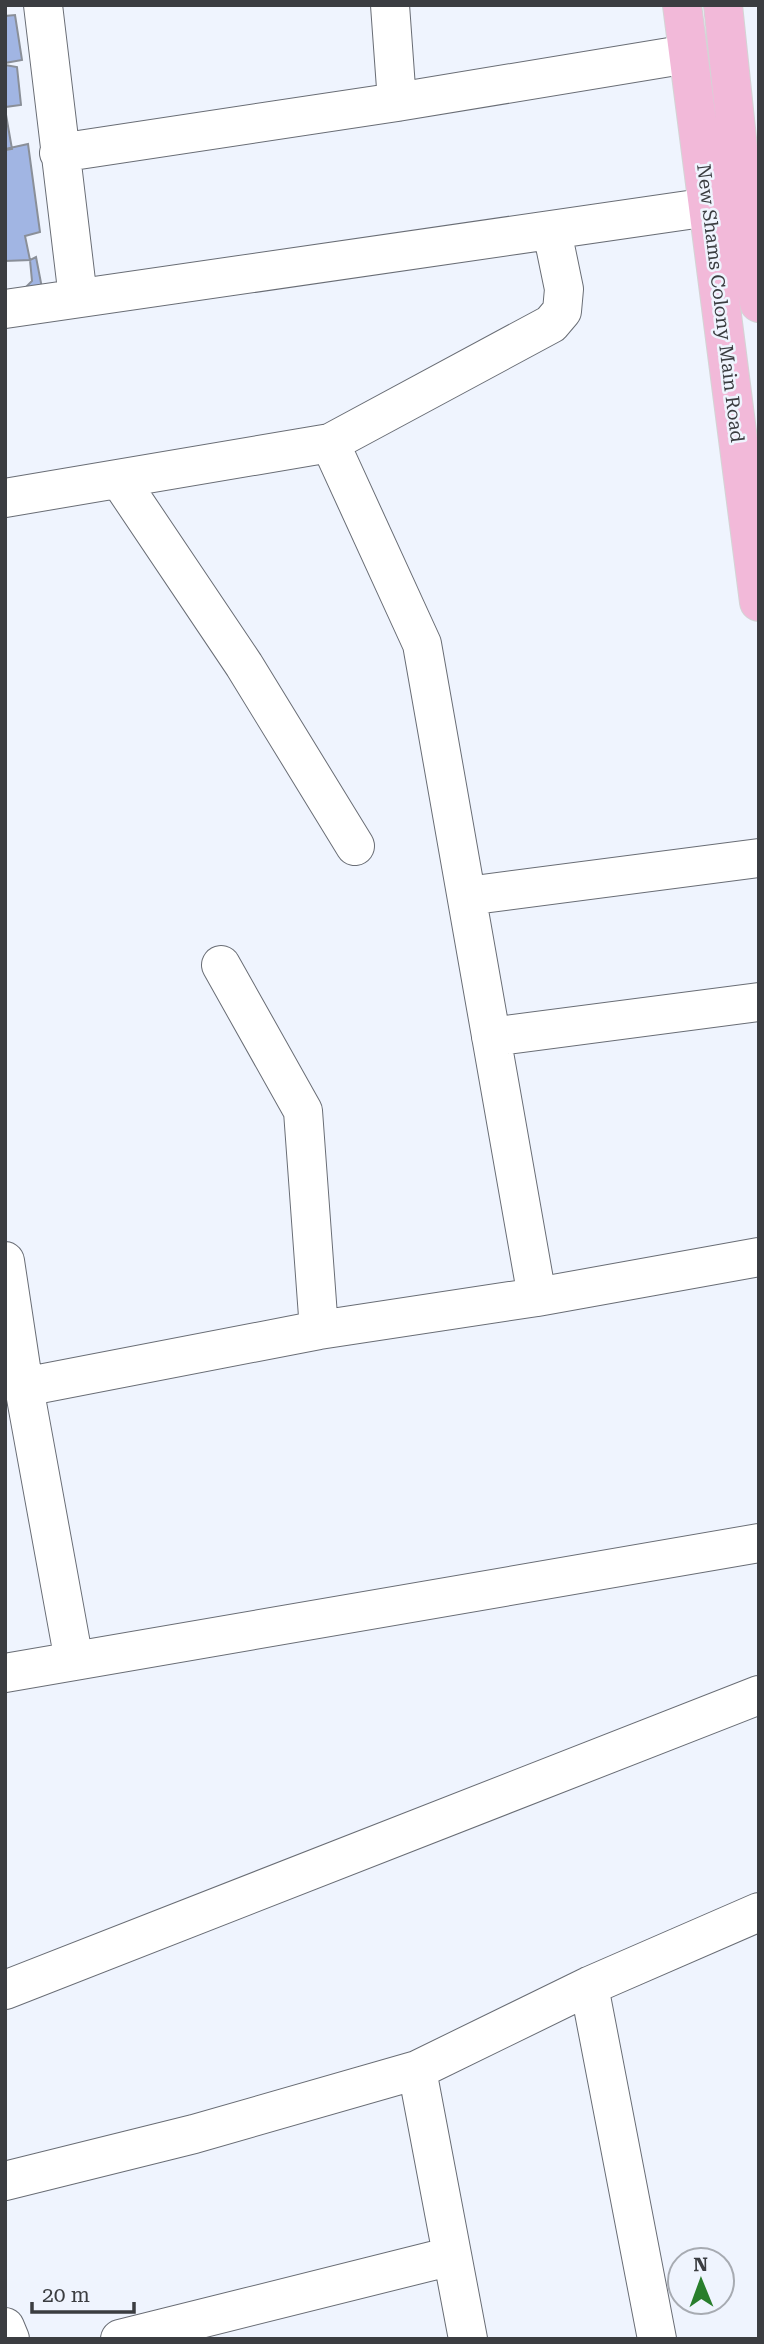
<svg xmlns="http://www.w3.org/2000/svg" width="764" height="2344" viewBox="0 0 764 2344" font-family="'Roboto Serif',serif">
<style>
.building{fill:#a1b5e3;stroke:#8a8f98;stroke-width:2}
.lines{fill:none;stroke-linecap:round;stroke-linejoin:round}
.minor-casing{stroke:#696d75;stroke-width:40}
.major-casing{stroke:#d4d4d5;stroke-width:40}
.minor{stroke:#fff;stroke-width:38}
.major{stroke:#f2b9d9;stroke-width:38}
.labels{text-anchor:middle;stroke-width:5;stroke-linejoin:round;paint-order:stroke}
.street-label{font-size:19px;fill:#3b3d41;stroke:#eff4fe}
</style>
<rect width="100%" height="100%" fill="#eff4fe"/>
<path class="building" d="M15,15L22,60L5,63V16Z
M5,65L17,67L21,105L5,107Z
M5,109L12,149L5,150Z
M28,144L40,232L25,236L30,260L5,261V149Z
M36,257L42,288L23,290L32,281L30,260Z"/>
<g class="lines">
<defs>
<path id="minor" d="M43,5L78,298
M390,5L397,102
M59,153L397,102L688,54
M5,309L709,207
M330,443L422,644L537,1297
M119,479L244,665L355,846
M5,498L330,443L551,324L562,311L564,289L552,231
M467,896L759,858
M221,965L303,1111L319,1330
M491,1037L759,1002
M5,1261L24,1387L74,1661
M24,1387L319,1330L537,1297L759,1257
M5,1673L759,1543
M589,1986L657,2339
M5,1990L759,1695
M417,2070L468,2339
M5,2181L194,2134L417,2070L589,1986L759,1912
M5,2327L10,2339
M120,2339L452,2256"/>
<path id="major" d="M682,5L759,602
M723,5L744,205L759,303"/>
</defs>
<use href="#minor" class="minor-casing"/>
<use href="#major" class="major-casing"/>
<use href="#minor" class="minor"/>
<use href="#major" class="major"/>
</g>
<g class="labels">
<g class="street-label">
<text transform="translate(721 303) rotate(83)" y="7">New Shams Colony Main Road</text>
</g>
</g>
<rect width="764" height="2344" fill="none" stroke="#3b3d41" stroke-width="14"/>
<g transform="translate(701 2281) rotate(359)"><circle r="33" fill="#eff4fe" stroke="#a7abb2" stroke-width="2"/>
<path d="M0-5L12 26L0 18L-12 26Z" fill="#287e2c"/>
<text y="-10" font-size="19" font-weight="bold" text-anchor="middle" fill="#3b3d41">N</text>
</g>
<path d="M32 2302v10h102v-10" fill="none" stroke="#3b3d41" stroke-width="3.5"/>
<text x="42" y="2302" font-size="21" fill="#3b3d41" stroke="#eff4fe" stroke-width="5" paint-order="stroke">20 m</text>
</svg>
